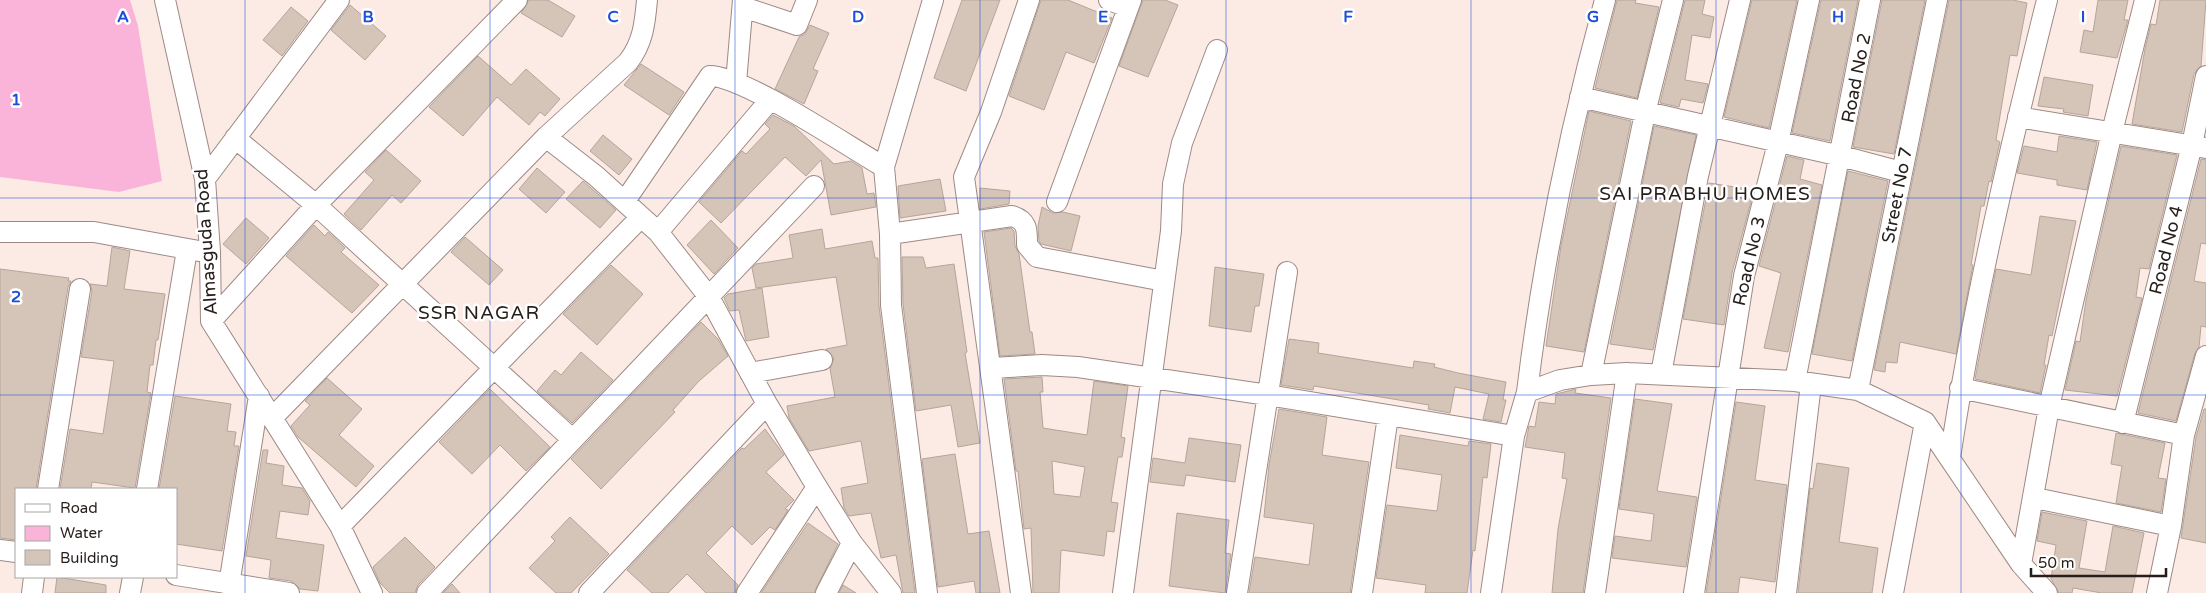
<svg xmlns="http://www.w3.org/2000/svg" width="2206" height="593" viewBox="0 0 2206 593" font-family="'Varela Round',sans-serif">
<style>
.water{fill:#fab4d9}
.building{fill:#d5c5b8;stroke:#b5a599;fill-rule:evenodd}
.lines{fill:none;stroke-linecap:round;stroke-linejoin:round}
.minor-casing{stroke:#9e8a84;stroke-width:22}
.minor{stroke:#fff;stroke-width:20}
.grid{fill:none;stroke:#1d4ed8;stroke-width:1;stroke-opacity:0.55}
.labels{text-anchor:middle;stroke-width:5;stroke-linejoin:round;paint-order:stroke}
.street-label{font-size:18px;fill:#251e1b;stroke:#fff}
.neighbourhood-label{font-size:19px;letter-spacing:1px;fill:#251e1b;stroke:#fff}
.grid-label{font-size:16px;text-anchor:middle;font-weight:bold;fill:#1d4ed8;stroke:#fff;stroke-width:5;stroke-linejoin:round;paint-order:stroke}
</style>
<rect width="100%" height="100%" fill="#fceae5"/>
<path class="water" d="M0,0H130L138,26L162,181L119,192L0,177Z"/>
<path class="building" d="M529,0H548L575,16L562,37L521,13Z
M962,0H1000L966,91L934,78Z
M1041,0H1068L1112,18L1094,63L1066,52L1044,110L1009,96Z
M1143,0H1165L1178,5L1148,77L1119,66Z
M1617,0H1636L1635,3L1659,7L1637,98L1595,88Z
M1685,0H1705L1702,14L1714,17L1710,38L1692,35L1685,80L1708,84L1703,103L1681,99L1679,107L1660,103Z
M1752,0H1797L1769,128L1724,117Z
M1821,0H1858L1830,141L1792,133Z
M1882,0H1925L1894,154L1853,147Z
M1949,0H2013L2027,3L2017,56L2010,55L1996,140L2000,142L1991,182L1989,181L1984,206H1981L1971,265H1973L1956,354L1900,342L1897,363L1886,362L1885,372L1874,370Z
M2098,0H2128L2124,20H2128L2117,58L2080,52L2084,30L2093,32Z
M2160,0H2206L2201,66L2194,74L2182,132L2132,124L2145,49L2151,24L2156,25Z
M350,5L386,36L365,60L331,30Z
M291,7L308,21L282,56L263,40Z
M810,25L829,33L813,69L818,71L804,104L775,89L799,37L805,34Z
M478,56L511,85L526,69L560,99L545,116L540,112L529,125L497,97L463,136L429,107Z
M641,64L684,92L669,115L624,85Z
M2044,77L2093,85L2088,116L2063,112L2064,109L2038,106Z
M1589,111L1631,121L1584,352L1546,346L1561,246Z
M773,115L794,126L834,164L851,161L862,168L867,194L874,193L876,207L831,215L821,160L806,176L785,157L721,223L699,202L742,151L746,154L770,129L765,124Z
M1654,126L1696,135L1653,350L1610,344Z
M603,135L632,159L619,175L590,151Z
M2059,136L2097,142L2087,190L2057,185V180L2017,173L2024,146L2057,152Z
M2121,146L2177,155L2149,269L2140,268L2136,297L2142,298L2117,396L2065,390L2076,341L2080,342L2086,300Z
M386,150L421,181L401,203L392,195L361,230L344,214L374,180L365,172Z
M1787,156L1804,160L1800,179L1822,185L1788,352L1764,348L1781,273L1759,266Z
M2201,159L2206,160V244L2201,243L2194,281L2206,283V327L2201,326L2199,347L2195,353L2176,421L2138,413Z
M537,168L565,192L546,213L519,189Z
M1848,171L1888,181L1852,361L1812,354Z
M940,179L946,211L900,218L898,186Z
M583,181L616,210L600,228L566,199Z
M1709,183L1754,190L1732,273L1724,325L1683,319Z
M980,188L1010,191L1009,204L980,209Z
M1042,207L1053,213L1063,212L1080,216L1071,251L1041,244L1039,241L1038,226Z
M2040,216L2076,221L2052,336L2049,335L2044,365H2046L2040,393L1975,379L1996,269L2031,275Z
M246,218L269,238L246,264L223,244Z
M711,220L738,248L714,274L687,245Z
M314,225L325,236L328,232L345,248L341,252L379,285L352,313L286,256Z
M1011,228L1014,231L1015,246L1019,254L1030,332H1032L1035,354L1000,356L984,232Z
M822,229L825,249L872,241L875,258H878L879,306L915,593H903L896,555L881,558L871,513L849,516L844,508L841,488L868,483L861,441L809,451L789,418L787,406L835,397L830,369L834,358L826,349L847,345L836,277L756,288L752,268L756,264L793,258L789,235Z
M465,237L503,270L489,285L451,252Z
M112,247L130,251L124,289L165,294L158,340H156L153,365H150L147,392L151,393L135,488L92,482L91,489H60L70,429L103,434L114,361L81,357L92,291L90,284L107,286Z
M902,257H923L926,268L954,264L967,352L965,353L980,443L958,447L951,405L916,411L903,304Z
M611,265L643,294L597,345L563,314Z
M1215,267L1264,274L1259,306H1255L1251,332L1209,326Z
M0,269L69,278L68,281H71L68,287L36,489H16V540L0,538Z
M762,288L769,337L746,341L739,310L730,311L724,298L728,294Z
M701,322L718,339L728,356L699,381L673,410L675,412L601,489L571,459Z
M1289,339L1319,343L1318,353L1413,368L1414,361L1435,364L1434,367L1458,373L1506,382L1503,400H1506L1501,422L1483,419L1489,394L1455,387L1450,413L1428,409L1429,405L1314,386L1313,390L1281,385Z
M581,352L613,380L572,423L537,391L555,370L561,375Z
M1042,377L1043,392H1040L1043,428L1087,435L1094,381L1128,386L1121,437L1125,438L1122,457H1118L1111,502L1118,503L1114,532L1107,531L1104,556L1061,550L1059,593H1033L1031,528L1024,529L1018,471H1016L1004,379ZM1052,461L1085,467L1080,497L1054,494Z
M327,378L362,409L339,435L374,466L356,487L298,437L291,426L310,405L305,401Z
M490,389L550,447L526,471L500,445L472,474L439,442Z
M1576,389L1575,393L1611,398L1583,593H1552L1558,529L1567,479L1562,478L1565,453L1525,447L1529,426L1535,427L1539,402L1555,404L1556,394Z
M175,396L231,404L227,431L236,432L234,446H239L222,551L176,544V489H159Z
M1635,399L1672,404L1657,491L1697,497L1686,567L1612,558L1615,536L1651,541L1654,514L1619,509Z
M1736,402L1765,406L1755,480L1787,485L1775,582L1740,577L1738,593H1706Z
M1279,409L1327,417L1322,455L1369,462L1350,593H1249L1255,557L1309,565L1314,524L1264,517L1269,465Z
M2204,409H2206V543L2181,538L2196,437Z
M765,429L784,455L766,472L794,500L785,509L788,510L775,530L770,527L752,545L732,526L706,553L738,585L735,593H706L687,574L668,593H652L627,570L742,448L744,449Z
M2116,433L2165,443L2158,478L2166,479L2161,512L2116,503L2122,466L2111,464Z
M1400,435L1468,446L1469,441L1491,444L1487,478L1483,477L1475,551L1473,550L1467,593H1425L1426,585L1376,578L1387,505L1437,511L1442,475L1396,468Z
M1189,438L1241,445L1235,482L1186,475L1184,486L1150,482L1153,458L1185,463Z
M263,450H268L266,463L284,466L282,485L302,488L310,501L308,515L280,511L276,538L324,545L318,591L300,589L291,581L269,578L271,560L246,556Z
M955,454L968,534L989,531L1000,593H976L974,581L938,587L922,459Z
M1817,463L1849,468L1839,542L1878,548L1872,593H1798L1810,488L1813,489Z
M2042,512L2087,521L2079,568L2105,572L2113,526L2144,533L2132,593H2102L2073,588L2072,593H2059L2051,579L2056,545L2037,541Z
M1177,513L1229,520L1225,553L1231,554L1225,593L1169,586Z
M570,517L609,554L571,593H556L529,568L555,541L551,537Z
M808,523L838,544L814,593H761Z
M405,537L435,567L418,585L415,593H390L380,583L373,567Z
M57,577L106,585V593H55Z
M452,584L460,593H443Z
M843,585L856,593H839Z"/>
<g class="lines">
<defs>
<path id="minor" d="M165,0L205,179L210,252L211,321L340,526L372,593
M1109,0L1128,7
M743,7L797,25L807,0
M736,83L743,0
M1580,97L1841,156L1901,172
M2018,117L2206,148
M546,137L596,176L658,232L709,297L767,404L817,487L852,543L891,593
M235,138L316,205L572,439
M205,179L339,0
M625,201L710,76C744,76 849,147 884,167
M1057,202L1131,0
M0,232H94L199,251
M658,232L770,100
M890,234L1012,216C1028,221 1027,230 1027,245L1037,257L1164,281
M211,321L316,205L517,0
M992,368L1042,365L1078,367L1268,395L1514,436
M750,373L822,360
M1661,374L1698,176L1740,0
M1591,375L1645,113L1673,0
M1795,381L1870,0
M1960,388L2184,435
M1858,390L1937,0
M1527,392C1543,260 1570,128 1605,0
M273,417L546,137L628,62C643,43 645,23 647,0
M2123,423L2192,145L2206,76
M1950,458C1973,304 2009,152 2047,0
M48,489L80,289
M147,489L187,250
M2035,498L2171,526
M340,526L641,217
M0,550L16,552
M2021,564L2049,407L2112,132L2145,0
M176,575L289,593
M229,585L259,396
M32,593L34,577
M130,593L133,577
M427,593L814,186
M589,593L767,404
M747,593L817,487
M826,593L852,543
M927,593L891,305L890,234L884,167L933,0
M1021,593L964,177L991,112L1029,0
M1123,593L1171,231L1173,184L1182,143L1217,50
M1237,593L1287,272
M1362,593L1388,416
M1491,593L1514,436L1527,392L1560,380L1591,375L1627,373L1795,381L1858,390L1925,422L2021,564L2047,593
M1595,593L1627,373
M1694,593L1744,276L1778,143L1809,0
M1786,593L1811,384
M1893,593L1925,422
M2157,593L2171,526L2184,435L2206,356"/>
</defs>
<use href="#minor" class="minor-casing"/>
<use href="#minor" class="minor"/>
</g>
<path class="grid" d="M245,0V593M490,0V593M735,0V593M980,0V593M1226,0V593M1471,0V593M1716,0V593M1961,0V593M0,198H2206M0,395H2206"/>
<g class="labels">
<g class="street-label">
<text transform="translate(1856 78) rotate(-79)" y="6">Road No 2</text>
<text transform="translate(1897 195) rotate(-79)" y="6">Street No 7</text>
<text transform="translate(206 242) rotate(-94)" y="6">Almasguda Road</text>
<text transform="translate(2166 250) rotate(-76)" y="6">Road No 4</text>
<text transform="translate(1749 261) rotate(-77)" y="6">Road No 3</text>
</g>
<g class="neighbourhood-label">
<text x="1705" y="200">SAI PRABHU HOMES</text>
<text x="479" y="319">SSR NAGAR</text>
</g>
</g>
<g class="grid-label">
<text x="123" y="22">A</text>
<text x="368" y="22">B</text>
<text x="613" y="22">C</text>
<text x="858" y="22">D</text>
<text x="1103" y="22">E</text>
<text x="1348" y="22">F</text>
<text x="1593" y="22">G</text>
<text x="1838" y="22">H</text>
<text x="2083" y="22">I</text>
<text x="16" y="105">1</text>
<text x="16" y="302">2</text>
</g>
<rect x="15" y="488" width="162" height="90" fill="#ffffff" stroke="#a8a5a4"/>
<rect x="25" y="504" width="25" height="8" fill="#ffffff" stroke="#a8a5a4"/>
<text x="60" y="513" font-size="15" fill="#251e1b">Road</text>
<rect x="25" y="526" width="25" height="15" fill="#fab4d9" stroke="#a8a5a4"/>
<text x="60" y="538" font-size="15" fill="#251e1b">Water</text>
<rect x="25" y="550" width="25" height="15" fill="#d5c5b8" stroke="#a8a5a4"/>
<text x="60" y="563" font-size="15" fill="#251e1b">Building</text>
<path d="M2031 568v8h135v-8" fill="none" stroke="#251e1b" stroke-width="2.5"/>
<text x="2038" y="568" font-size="15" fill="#251e1b" stroke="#ffffff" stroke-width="4" paint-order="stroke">50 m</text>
</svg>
